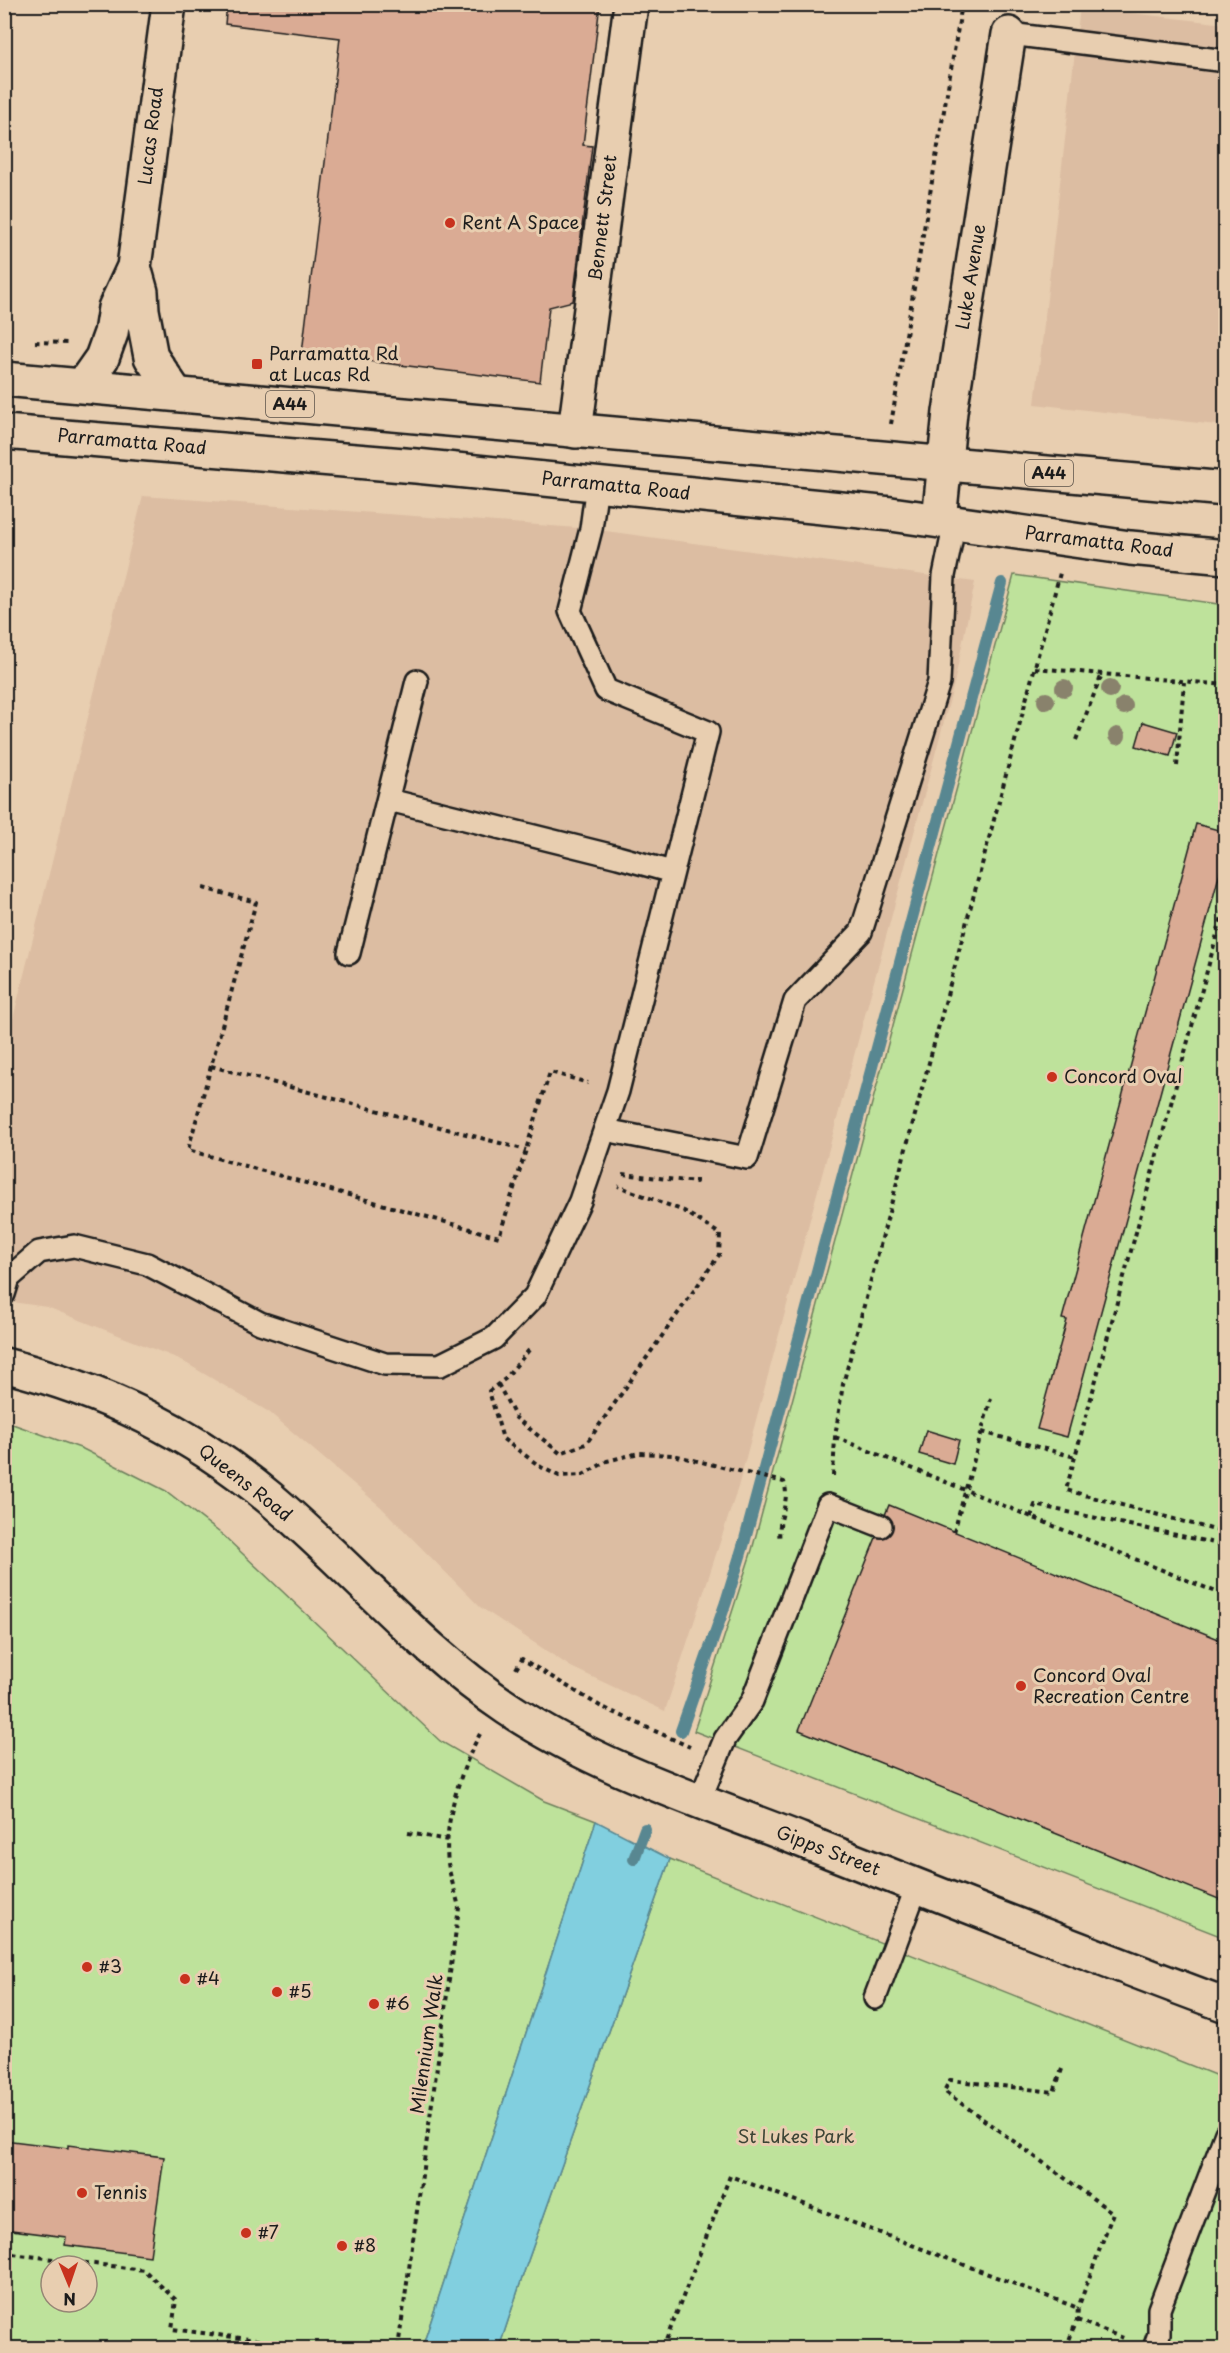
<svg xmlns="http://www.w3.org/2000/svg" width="1230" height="2353" viewBox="0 0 1230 2353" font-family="'Playpen Sans',sans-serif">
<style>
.built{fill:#dcbda2}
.green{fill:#bee29b;stroke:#6d7f5c;stroke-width:1.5;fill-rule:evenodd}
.water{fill:#81cfdf;stroke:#598791;stroke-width:1.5}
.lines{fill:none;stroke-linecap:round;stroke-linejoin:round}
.stream{stroke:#598791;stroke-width:12}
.building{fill:#daab94;stroke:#1c1c1c;stroke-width:1.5}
.lane-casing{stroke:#1c1c1c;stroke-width:26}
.street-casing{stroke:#1c1c1c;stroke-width:38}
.primary-casing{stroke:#1c1c1c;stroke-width:38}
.highway-casing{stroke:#1c1c1c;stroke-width:38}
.path{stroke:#1c1c1c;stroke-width:4;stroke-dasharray:4.5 4.5;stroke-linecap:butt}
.lane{stroke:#e8ceb0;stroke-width:21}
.street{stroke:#e8ceb0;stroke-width:33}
.primary{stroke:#e8ceb0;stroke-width:33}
.highway{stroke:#e8ceb0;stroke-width:33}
.tree{fill:#89826c}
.poi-dot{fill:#c8321e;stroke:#e8ceb0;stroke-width:2}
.labels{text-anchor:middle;stroke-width:6;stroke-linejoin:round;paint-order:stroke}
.shield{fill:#e8ceb0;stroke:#595148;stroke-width:1.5}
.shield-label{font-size:16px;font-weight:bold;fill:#1c1c1c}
.street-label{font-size:18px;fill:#1c1c1c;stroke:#e8ceb0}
.poi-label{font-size:18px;fill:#1c1c1c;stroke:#e8ceb0;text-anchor:start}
.park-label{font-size:18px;fill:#3c4435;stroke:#e8ceb0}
</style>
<rect width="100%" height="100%" fill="#e8ceb0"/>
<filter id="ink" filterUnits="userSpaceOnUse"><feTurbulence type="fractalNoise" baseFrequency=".0167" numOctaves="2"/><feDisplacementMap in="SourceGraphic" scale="12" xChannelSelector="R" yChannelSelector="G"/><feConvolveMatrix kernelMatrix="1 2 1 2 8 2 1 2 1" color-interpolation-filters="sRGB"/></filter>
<g filter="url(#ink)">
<path class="built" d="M1080,7L1225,24V426L1035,404Z
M143,496L591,529L975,582L954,684L738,1487L665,1711L571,1667L480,1607L381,1507L269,1412L179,1359L47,1307L5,1301V1051Z"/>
<path class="green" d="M1014,575L1225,605V1938L694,1731L752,1550Z
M4,1421L83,1449L166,1491L224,1536L440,1741L544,1801L596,1821L422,2348H5ZM51,2266H87V2302H51Z
M670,1859L1225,2079V2348H499L525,2269Z"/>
<path class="water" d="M596,1821L670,1859L525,2269L499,2348H422Z"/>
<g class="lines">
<path class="stream" d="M681,1731L726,1602L744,1543L1002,583
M634,1859L645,1829"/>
</g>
<path class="building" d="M227,4H600L583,145L592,146L573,301L549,307L540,382L302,353L340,38L225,24Z
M1143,722L1177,732L1170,756L1136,746Z
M1196,824L1226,832V850L1067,1437L1037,1429L1067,1320L1062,1319Z
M926,1430L959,1440L953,1464L919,1454Z
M889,1505L1226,1642V1902L799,1730Z
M4,2140L68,2148V2145L164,2157L150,2256L65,2245L66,2237L4,2229Z"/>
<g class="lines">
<defs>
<path id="lane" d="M1009,34L1226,61
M389,800L618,857L672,872
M349,953L417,681
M605,1130L747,1158L795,1001L861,932L939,682L944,576L955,522
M4,1294L9,1278L39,1252L74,1246L147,1264L260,1323L385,1364L440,1365L494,1338L535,1296L580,1201L618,1091L708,732L606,690L570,611L591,529L597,484
M699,1802L725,1739L752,1701L828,1505L881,1526
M875,1998L917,1886
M1154,2348L1159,2334V2309L1226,2133"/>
<path id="street" d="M134,267L141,292L142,310L151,357L176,394
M83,385L102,358L111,333L115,308L134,267L169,4
M575,431L631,4
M939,520L950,412L1009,34"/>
<path id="primary" d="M4,1365C106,1391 191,1432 271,1499C352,1567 419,1649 507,1708C597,1768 701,1801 801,1840C942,1896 1083,1952 1226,2005"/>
<path id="highway" d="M4,379L1226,489
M4,432L416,466L891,514L1130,548L1226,557"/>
</defs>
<use href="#lane" class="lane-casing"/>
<use href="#street" class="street-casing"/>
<use href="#primary" class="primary-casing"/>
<use href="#highway" class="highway-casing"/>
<path class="path" d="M35,342L69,343
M891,424L962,4
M1035,668L1226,685
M1076,740L1102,674
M1177,766L1184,682
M203,888L256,902L188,1150L499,1237L550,1072L588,1083
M1226,901L1066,1490L1226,1533
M211,1066L526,1150
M623,1174L696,1182V1179
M529,1350L505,1379L489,1391L503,1439L541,1467L559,1476L583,1475L607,1461L639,1453L673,1455L784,1482C791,1503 776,1520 780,1541
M498,1384L516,1418L560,1453L586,1444L719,1255L720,1234L684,1211L618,1186
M982,1432L1075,1457
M835,1437L1226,1596
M833,1476L835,1437L843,1384L1060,573
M1031,1517L1035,1505L1219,1544L1223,1532
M954,1532L991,1398
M516,1669L522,1659L600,1706L690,1747
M408,1833L448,1840
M1062,2069L1054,2092L950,2080L944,2091L1113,2213L1078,2308
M4,2253L144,2270L176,2300L172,2329L317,2348
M1077,2320L1126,2339
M398,2348L459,1908C456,1893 450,1878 448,1863C443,1823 461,1768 480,1734
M663,2348L730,2176L1078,2308L1077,2320L1066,2348"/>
<use href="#lane" class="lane"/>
<use href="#street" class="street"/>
<use href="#primary" class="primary"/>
<use href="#highway" class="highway"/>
</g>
<g class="tree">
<circle cx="1064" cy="688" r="9"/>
<circle cx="1110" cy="689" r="9"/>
<circle cx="1046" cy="701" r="9"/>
<circle cx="1124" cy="706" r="9"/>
<circle cx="1117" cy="736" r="9"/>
</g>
</g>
<g class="poi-dot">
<circle cx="450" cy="223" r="6"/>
<rect x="251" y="358" width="12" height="12" rx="3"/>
<circle cx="1052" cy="1077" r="6"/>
<circle cx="1021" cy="1686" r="6"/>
<circle cx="87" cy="1967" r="6"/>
<circle cx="185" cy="1979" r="6"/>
<circle cx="277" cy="1992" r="6"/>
<circle cx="374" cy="2004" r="6"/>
<circle cx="82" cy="2193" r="6"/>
<circle cx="246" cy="2233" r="6"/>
<circle cx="342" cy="2246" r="6"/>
</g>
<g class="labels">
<g class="shield">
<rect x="266" y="391" width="48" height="26" rx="4.5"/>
<rect x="1025" y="460" width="48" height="26" rx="4.5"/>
</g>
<g class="shield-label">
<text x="290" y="410">A44</text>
<text x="1049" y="479">A44</text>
</g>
<g class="street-label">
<text transform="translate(151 136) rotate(-83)" y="6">Lucas Road</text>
<text transform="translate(603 218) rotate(-83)" y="6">Bennett Street</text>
<text transform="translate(971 277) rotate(-81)" y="6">Luke Avenue</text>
<text transform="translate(132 442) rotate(5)" y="6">Parramatta Road</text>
<text transform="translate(616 486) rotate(6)" y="6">Parramatta Road</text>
<text transform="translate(1099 542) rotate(7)" y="6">Parramatta Road</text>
<text transform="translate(245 1483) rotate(38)" y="6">Queens Road</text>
<text transform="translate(828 1851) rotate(21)" y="6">Gipps Street</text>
<text transform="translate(427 2044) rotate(-82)" y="6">Milennium Walk</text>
</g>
<g class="poi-label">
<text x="462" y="229">Rent A Space</text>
<text x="269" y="360">Parramatta Rd<tspan x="269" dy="21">at Lucas Rd</tspan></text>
<text x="1064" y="1083">Concord Oval</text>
<text x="1033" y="1682">Concord Oval<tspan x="1033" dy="21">Recreation Centre</tspan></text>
<text x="99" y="1973">#3</text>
<text x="197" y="1985">#4</text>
<text x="289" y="1998">#5</text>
<text x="386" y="2010">#6</text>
<text x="94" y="2199">Tennis</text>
<text x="258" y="2239">#7</text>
<text x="354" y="2252">#8</text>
</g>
<g class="park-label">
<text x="796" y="2143">St Lukes Park</text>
</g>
</g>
<rect width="1230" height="2353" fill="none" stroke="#e8ceb0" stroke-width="24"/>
<rect x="12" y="12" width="1206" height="2329" fill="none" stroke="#1c1c1c" stroke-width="2" filter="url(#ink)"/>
<g transform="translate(69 2284) rotate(178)"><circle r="28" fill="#e8ceb0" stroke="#968775" stroke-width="1.5"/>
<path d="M0-4.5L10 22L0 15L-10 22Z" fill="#c8321e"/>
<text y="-9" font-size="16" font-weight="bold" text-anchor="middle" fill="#1c1c1c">N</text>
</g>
</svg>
